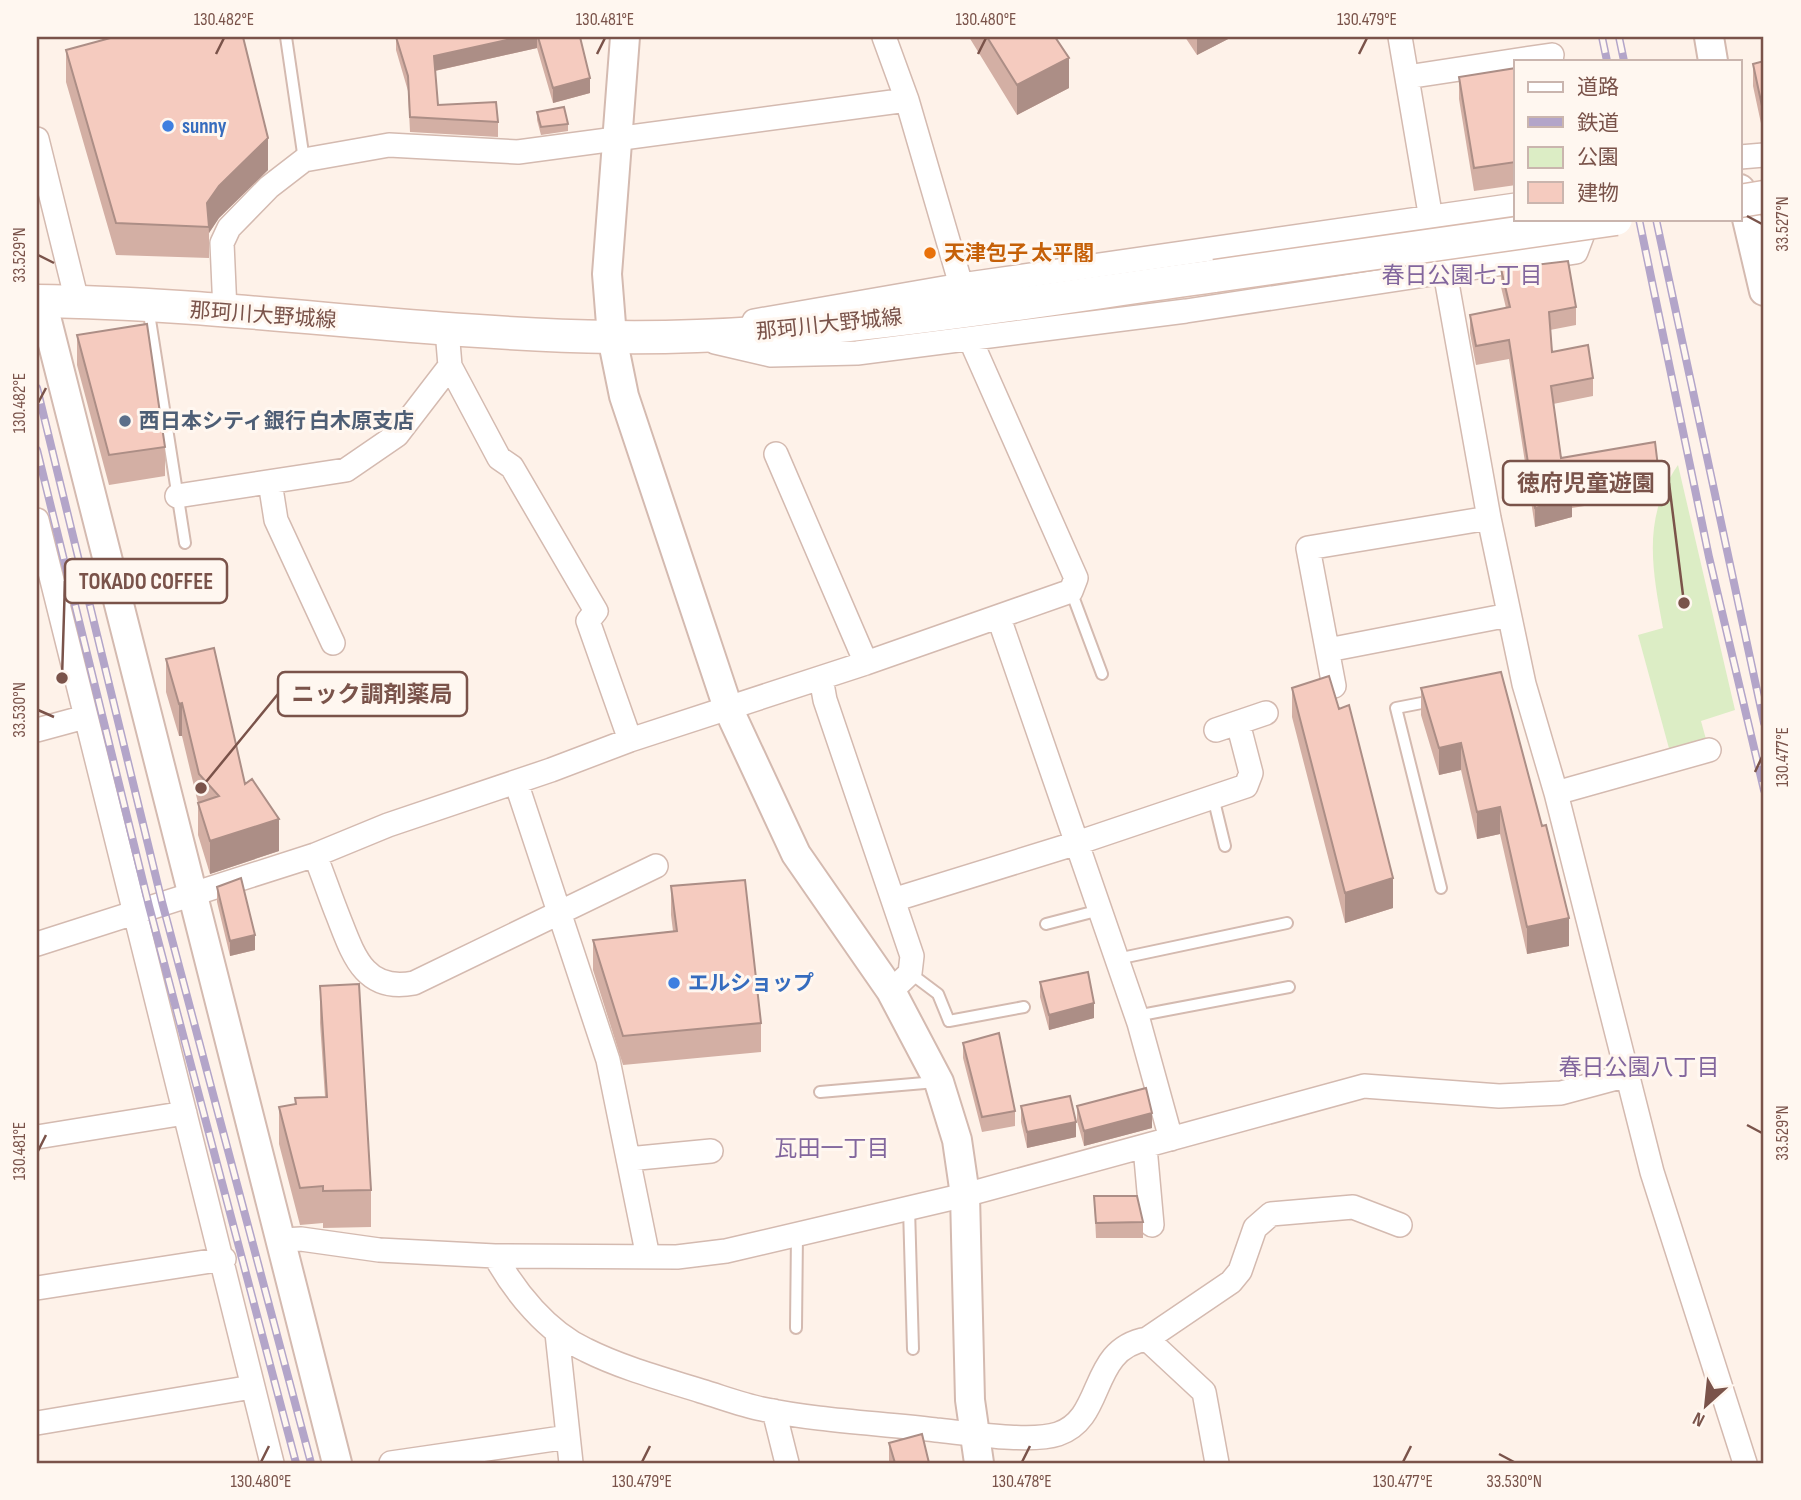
<svg xmlns="http://www.w3.org/2000/svg" width="1801" height="1500" viewBox="0 0 1801 1500" font-family="'Sofia Sans Condensed','Noto Sans JP',sans-serif">
<style>
.green{fill:#dcedc5}
.lines{fill:none;stroke-linecap:round;stroke-linejoin:round}
.service-casing{stroke:#d4bab0;stroke-width:14}
.minor-casing{stroke:#d4bab0;stroke-width:26}
.tertiary-casing{stroke:#d4bab0;stroke-width:32}
.secondary-casing{stroke:#d9bbaf;stroke-width:35}
.service{stroke:#fff;stroke-width:10}
.minor{stroke:#fff;stroke-width:23}
.tertiary{stroke:#fff;stroke-width:28}
.secondary{stroke:#fff;stroke-width:32}
.rail-casing{stroke:#b3a5c9;stroke-width:8}
.rail{stroke:#fff7f0;stroke-width:5;stroke-dasharray:16;stroke-linecap:butt}
.secondary-bridge-casing{stroke:#d9bbaf;stroke-width:35;stroke-linecap:butt}
.secondary-bridge{stroke:#fff;stroke-width:32}
.wall{fill:#d3afa4}
.shaded-wall{fill:#ac8e86}
.building{fill:#f5cbbf;stroke:#ac8e86;stroke-width:2}
.ticks{fill:none;stroke:#7a534a;stroke-width:2.5}
.shop-dot{fill:#3f7fe0;stroke:#fff7f0;stroke-width:2.5}
.food-dot{fill:#e8710a;stroke:#fff7f0;stroke-width:2.5}
.service-dot{fill:#5c6f8a;stroke:#fff7f0;stroke-width:2.5}
.labels{text-anchor:middle;stroke-width:6;stroke-linejoin:round;paint-order:stroke}
.shop-label{font-size:21px;font-weight:bold;fill:#366cbe;stroke:#fff7f0;text-anchor:start}
.food-label{font-size:21px;font-weight:bold;fill:#c56008;stroke:#fff7f0;text-anchor:start}
.street-label{font-size:21px;fill:#7a534a;stroke:#fff7f0}
.service-label{font-size:21px;font-weight:bold;fill:#4e5e75;stroke:#fff7f0;text-anchor:start}
.neighbourhood-label{font-size:23px;fill:#82669d;stroke:#fff7f0}
.leader{fill:none;stroke:#7a534a;stroke-width:2.5}
.callout-dot{fill:#7a534a;stroke:#fff7f0;stroke-width:2.5}
.callout{fill:#fff7f0;stroke:#7a534a;stroke-width:2.5}
.callout-label{font-size:23px;text-anchor:middle;font-weight:bold;fill:#7a534a}
.neatline{fill:none;stroke:#7a534a;stroke-width:2.5}
.ticks-label{font-size:18px;text-anchor:middle;fill:#7a534a}
</style>
<rect width="100%" height="100%" fill="#fef2e9"/>
<path class="green" d="M1678,465L1735,710L1701,721L1707,743L1670,752L1638,635L1663,628C1652,569 1642,517 1678,465Z"/>
<g class="lines">
<defs>
<path id="service" d="M286,37L304,160
M148,307L185,543
M1071,591L1102,674
M1432,701L1396,708L1441,888
M1213,797L1225,846
M1046,924L1100,910
M1117,959L1287,923
M910,973L938,994L949,1021L1024,1007
M1136,1016L1289,987
M820,1092L936,1082
M909,1208L913,1349
M796,1328L797,1234"/>
<path id="minor" d="M884,37L907,100L961,285
M1400,37L1431,219L1445,272L1489,518L1524,684L1556,793L1652,1172L1745,1463
M1407,77L1552,55
M37,139L77,301
M1740,157L1764,155
M225,311L222,243L229,228L269,187L304,160L389,145L518,152L907,100
M754,321L961,285L1516,205
M447,330L450,366L499,458L512,467L596,611L588,621L630,740
M715,342L771,355L857,353L1186,311L1576,252L1582,236L1579,219
M776,454L866,663
M270,482L276,520L333,643
M177,496L346,470L397,435L450,366
M37,520L272,1463
M999,618L1139,1023L1171,1139
M1328,650L1509,615
M821,678L825,700L912,956L910,973L891,991
M1334,686L1308,548L1489,518
M37,730L85,717
M1216,730L1266,713
M516,782L608,1060L648,1257
M1556,793L1709,750
M315,855C323,875 330,896 338,916C353,954 364,993 414,983L656,866
M893,900L1077,843L1246,786L1251,773L1238,723
M37,944L315,855L388,825L551,770L630,740L866,663L1071,591L1076,578L971,341
M37,1137L185,1113
M1145,1147L1152,1225
M628,1159L711,1151
M283,1240L301,1239L379,1250L495,1256L677,1257L726,1251L965,1195L1364,1086L1499,1096L1561,1093L1628,1075
M495,1256C515,1292 547,1332 586,1350C622,1368 663,1379 701,1391C721,1397 742,1405 762,1409C819,1421 879,1423 936,1430C966,1433 1031,1443 1058,1434C1106,1418 1088,1349 1147,1339L1231,1282L1240,1271L1255,1228L1271,1214L1353,1207L1400,1225
M37,1288L224,1259
M557,1333L571,1463
M1147,1339L1204,1392L1217,1463
M774,1411L787,1463
M37,1423L252,1387
M391,1463L568,1437"/>
<path id="tertiary" d="M625,37L607,274L612,337L624,396L728,708L796,854L891,991L939,1082L957,1140L965,1195L970,1400L979,1463
M1709,37L1713,61
M1740,189L1764,291
M42,301L337,1463"/>
<path id="secondary" d="M37,301C229,303 420,334 612,337C814,340 1016,303 1215,276"/>
</defs>
<use href="#service" class="service-casing"/>
<use href="#minor" class="minor-casing"/>
<use href="#tertiary" class="tertiary-casing"/>
<use href="#secondary" class="secondary-casing"/>
<use href="#service" class="service"/>
<use href="#minor" class="minor"/>
<use href="#tertiary" class="tertiary"/>
<use href="#secondary" class="secondary"/>
<defs>
<path id="rail" d="M1602,37L1607,61
M1619,37L1624,61
M1639,219L1709,557L1764,790
M1656,219L1764,723
M37,388L162,902L311,1463
M37,450L149,906L296,1463"/>
</defs>
<use href="#rail" class="rail-casing"/>
<use href="#rail" class="rail"/>
<defs>
<path id="secondary-bridge" d="M1740,201L1764,197
M1215,276L1616,219"/>
</defs>
<use href="#secondary-bridge" class="secondary-bridge-casing"/>
<use href="#secondary-bridge" class="secondary-bridge"/>
</g>
<path class="wall" d="M396,37H580L590,93L553,103L537,48L435,71L438,105L498,122V137L410,132L408,91L396,50Z
M969,37H1055L1069,88L1017,115Z
M1185,37H1232L1197,55Z
M66,50L268,170L219,218L209,233V258L116,255L66,82Z
M1764,61L1762,128L1753,86V64Z
M1516,68V185L1474,191L1459,99V77Z
M537,112L568,124V131L541,135L537,120Z
M1501,269L1576,307V325L1550,330L1552,352L1593,378V396L1553,404L1561,458L1659,475V494L1572,508V517L1535,527L1509,359L1476,365L1470,333V315L1506,308L1501,287Z
M77,335L165,447V476L109,485L77,365Z
M166,659L245,784L279,851L210,874L198,835V803L182,736H179L166,692Z
M1501,672L1569,946L1527,954L1500,834L1477,839L1461,770L1439,775L1421,715V688Z
M1292,688L1393,908L1345,923L1292,717Z
M671,886L761,1023V1052L623,1065L593,970V940L673,931L671,915Z
M217,887L255,950L230,956L217,902Z
M1040,982L1094,1018L1049,1030L1040,997Z
M320,986L371,1190V1227L323,1228V1223L300,1225L279,1144V1107L295,1104V1098L325,1097L320,1023Z
M963,1043L1015,1111V1126L982,1132L963,1058Z
M1021,1106L1076,1137L1027,1148L1021,1122Z
M1077,1106L1152,1128L1084,1146L1077,1121Z
M1094,1196L1143,1222V1238H1096Z
M889,1443L929,1463H889Z"/>
<path class="shaded-wall" d="M520,37H537V48L434,71V56Z
M1197,37H1232L1197,55Z
M1069,58V88L1017,115V85Z
M590,78V93L553,103V88Z
M1764,105V128H1762V106Z
M268,138V170L219,218L209,233L207,203L219,186Z
M1572,499V517L1535,527V508Z
M182,703V736H179V704Z
M1461,743V770L1439,775V748Z
M1500,807V834L1477,839V812Z
M279,819V851L210,874V841Z
M1393,878V908L1345,923V893Z
M1569,918V946L1527,954V927Z
M255,935V950L230,956V941Z
M1094,1003V1018L1049,1030V1015Z
M1152,1113V1128L1084,1146V1131Z
M1076,1122V1137L1027,1148V1132Z"/>
<path class="building" d="M114,37H243L268,138L219,186L207,203L209,227L116,223L66,50Z
M396,37H520L434,56L438,105L496,102L498,122L410,117L408,76Z
M538,37H580L590,78L553,88Z
M987,37H1055L1069,58L1017,85Z
M1764,61V105L1762,106L1753,64Z
M1516,68V162L1474,168L1459,77Z
M564,107L568,124L541,127L537,112Z
M1568,261L1576,307L1549,312L1552,352L1588,345L1593,378L1551,386L1561,458L1655,442L1659,475L1570,490L1572,499L1535,508L1509,340L1476,346L1470,315L1510,307L1501,269Z
M147,324L165,447L109,455L77,335Z
M214,648L245,784L252,779L279,819L210,841L198,803L219,796L199,774L182,703L179,704L166,659Z
M1501,672L1542,826L1546,825L1569,918L1527,927L1500,807L1477,812L1461,743L1439,748L1421,688Z
M1329,676L1339,709L1349,705L1393,878L1345,893L1292,688Z
M241,878L255,935L230,941L217,887Z
M745,880L761,1023L623,1036L593,940L677,931L671,886Z
M1088,972L1094,1003L1049,1015L1040,982Z
M359,984L371,1190L323,1191V1186L300,1188L279,1107L296,1104L295,1098L327,1097L320,986Z
M999,1033L1015,1111L982,1117L963,1043Z
M1146,1088L1152,1113L1084,1131L1077,1106Z
M1070,1096L1076,1122L1027,1132L1021,1106Z
M1094,1196H1137L1143,1222L1096,1223Z
M922,1434L929,1463H895L889,1443Z"/>
<path class="ticks" d="M216,54L224,38M597,54L605,38M978,54L986,38M1359,54L1367,38M1747,216L1762,224M38,255L54,263M38,403L46,388M38,710L54,717M1755,772L1762,757M1747,1125L1762,1133M38,1151L46,1135M1499,1454L1514,1462M261,1462L269,1446M642,1462L650,1446M1022,1462L1030,1446M1403,1462L1411,1446"/>
<g class="shop-dot">
<circle cx="168" cy="126" r="7"/>
<circle cx="674" cy="983" r="7"/>
</g>
<circle class="food-dot" cx="930" cy="253" r="7"/>
<circle class="service-dot" cx="125" cy="421" r="7"/>
<g class="labels">
<g class="shop-label">
<text x="182" y="133">sunny</text>
<text x="688" y="990">エルショップ</text>
</g>
<g class="food-label">
<text x="944" y="260">天津包子 太平閣</text>
</g>
<g class="street-label">
<text transform="translate(263 315) rotate(4)" y="7">那珂川大野城線</text>
<text transform="translate(829 324) rotate(-6)" y="7">那珂川大野城線</text>
</g>
<g class="service-label">
<text x="139" y="428">西日本シティ銀行 白木原支店</text>
</g>
<g class="neighbourhood-label">
<text x="1462" y="283">春日公園七丁目</text>
<text x="1639" y="1075">春日公園八丁目</text>
<text x="832" y="1156">瓦田一丁目</text>
</g>
</g>
<path class="leader" d="M1684 603L1669 483M62 678L65 581M201 788L278 694"/>
<g class="callout-dot">
<circle cx="1684" cy="603" r="7"/>
<circle cx="62" cy="678" r="7"/>
<circle cx="201" cy="788" r="7"/>
</g>
<g class="callout">
<rect x="1503" y="461" width="166" height="44" rx="7"/>
<rect x="65" y="559" width="162" height="44" rx="7"/>
<rect x="278" y="672" width="189" height="44" rx="7"/>
</g>
<g class="callout-label">
<text x="1586" y="491">徳府児童遊園</text>
<text x="146" y="589">TOKADO COFFEE</text>
<text x="372" y="702">ニック調剤薬局</text>
</g>
<rect width="1801" height="1500" fill="none" stroke="#fff7f0" stroke-width="77"/>
<rect x="1514" y="60" width="228" height="161" fill="#fff7f0" stroke="#cab5ae" stroke-width="2"/>
<rect x="1528" y="82" width="35" height="10" fill="#ffffff" stroke="#cab5ae" stroke-width="2"/>
<text x="1577" y="94" font-size="21" fill="#7a534a">道路</text>
<rect x="1528" y="117" width="35" height="10" fill="#b3a5c9" stroke="#cab5ae" stroke-width="2"/>
<text x="1577" y="130" font-size="21" fill="#7a534a">鉄道</text>
<rect x="1528" y="147" width="35" height="21" fill="#dcedc5" stroke="#cab5ae" stroke-width="2"/>
<text x="1577" y="164" font-size="21" fill="#7a534a">公園</text>
<rect x="1528" y="182" width="35" height="21" fill="#f5cbbf" stroke="#cab5ae" stroke-width="2"/>
<text x="1577" y="200" font-size="21" fill="#7a534a">建物</text>
<g transform="translate(1706 1405) rotate(207)" stroke="#fff7f0" stroke-width="5" paint-order="stroke">
<path d="M0-5L12 26L0 18L-12 26Z" fill="#7a534a"/>
<text y="-10" font-size="19" font-weight="bold" text-anchor="middle" fill="#7a534a">N</text>
</g>
<rect x="38" y="38" width="1724" height="1424" class="neatline"/>
<g class="ticks-label">
<text x="224" y="25">130.482°E</text>
<text x="605" y="25">130.481°E</text>
<text x="986" y="25">130.480°E</text>
<text x="1367" y="25">130.479°E</text>
<text transform="translate(1782 224) rotate(-90)" y="6">33.527°N</text>
<text transform="translate(19 255) rotate(-90)" y="6">33.529°N</text>
<text transform="translate(19 403) rotate(-90)" y="6">130.482°E</text>
<text transform="translate(19 710) rotate(-90)" y="6">33.530°N</text>
<text transform="translate(1782 757) rotate(-90)" y="6">130.477°E</text>
<text transform="translate(1782 1133) rotate(-90)" y="6">33.529°N</text>
<text transform="translate(19 1151) rotate(-90)" y="6">130.481°E</text>
<text x="261" y="1487">130.480°E</text>
<text x="642" y="1487">130.479°E</text>
<text x="1022" y="1487">130.478°E</text>
<text x="1403" y="1487">130.477°E</text>
<text x="1514" y="1487">33.530°N</text>
</g>
</svg>
